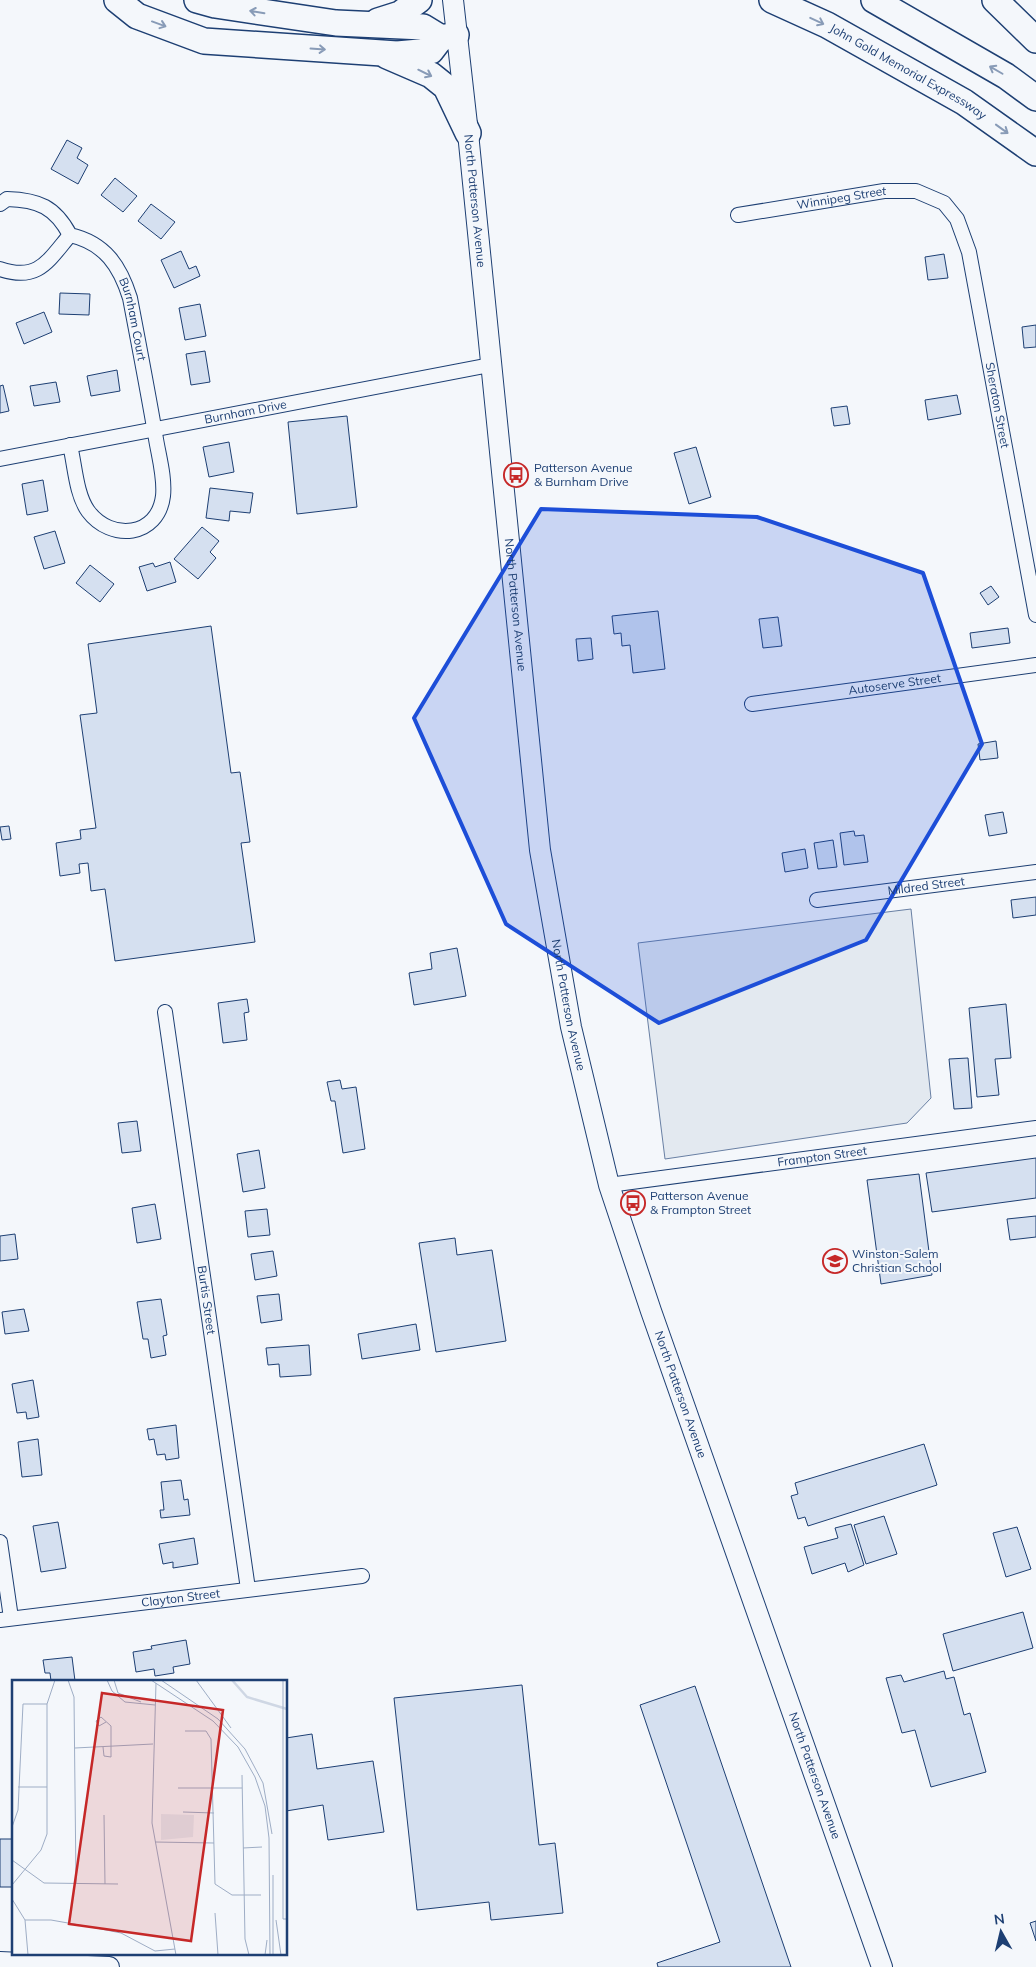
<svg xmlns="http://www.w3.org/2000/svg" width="1036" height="1967" viewBox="0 0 1036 1967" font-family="Mulish,sans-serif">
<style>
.green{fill:#e3e9f0;stroke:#687fa3}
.building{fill:#d5e0f0;stroke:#1d3f73}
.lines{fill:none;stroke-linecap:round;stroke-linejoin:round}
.street-casing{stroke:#1d3f73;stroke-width:16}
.secondary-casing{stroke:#1d3f73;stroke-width:22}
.highway-casing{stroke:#1d3f73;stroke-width:28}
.street{stroke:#f4f7fb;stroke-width:14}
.secondary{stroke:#f4f7fb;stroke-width:20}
.highway{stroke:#f4f7fb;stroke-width:25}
.oneway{stroke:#889bb7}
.marked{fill:#1d4ed8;fill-opacity:0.2;stroke:#1d4ed8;stroke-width:4;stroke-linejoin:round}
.labels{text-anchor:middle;stroke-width:4;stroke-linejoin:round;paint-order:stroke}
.street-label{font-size:12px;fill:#1d3f73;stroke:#f4f7fb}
.poi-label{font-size:12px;fill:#1d3f73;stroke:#f4f7fb;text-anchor:start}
.inset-river{fill:none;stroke:#cfd7e4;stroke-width:2.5}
.inset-road{fill:none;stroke:#9eadc5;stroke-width:1}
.view{fill:#c62828;fill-opacity:0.15;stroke:#c62828;stroke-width:2.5}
.inset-edge{fill:none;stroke:#1d3f73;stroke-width:2.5}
</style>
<rect width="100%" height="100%" fill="#f4f7fb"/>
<path class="green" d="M911,909L931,1098L907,1123L665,1159L638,943Z"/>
<path class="building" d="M67,140L82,148L77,158L88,165L78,184L51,169Z
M115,178L137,196L123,212L101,195Z
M151,204L175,222L161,239L138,221Z
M181,251L189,269L196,266L200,276L174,288L161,260Z
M944,254L948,278L928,280L925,257Z
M60,293L90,294L89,315L59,314Z
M200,304L206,336L185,340L179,308Z
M44,312L52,332L24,344L16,323Z
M1036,325V347L1024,348L1022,327Z
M205,351L210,382L191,385L186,354Z
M117,370L120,391L91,396L87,376Z
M56,382L60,402L34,406L30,386Z
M3,385L9,411L0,413V386Z
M957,395L961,414L928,420L925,400Z
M847,406L850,424L834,426L831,408Z
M347,416L357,507L297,514L288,422Z
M229,442L234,472L209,477L203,447Z
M696,447L711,497L689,504L674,453Z
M43,480L48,511L27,515L22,484Z
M210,488L253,493L250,513L230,511L229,521L206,518Z
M202,527L219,541L210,552L216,558L198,579L174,559Z
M55,531L65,563L44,569L34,537Z
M170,562L176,582L147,591L139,567L153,563L155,567Z
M90,565L114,584L100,602L76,583Z
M991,586L999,597L988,605L980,593Z
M658,611L665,669L633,673L630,645L622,646L621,633L614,634L612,616Z
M778,617L782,646L763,648L759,619Z
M211,626L231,773L240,772L250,842L241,843L255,942L115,961L105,889L91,891L88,863L79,864L80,873L60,876L56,843L81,839L80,830L96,828L80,715L97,713L88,644Z
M1008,628L1010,643L972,648L970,633Z
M591,638L593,659L578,661L576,639Z
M996,741L998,758L980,760L978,744Z
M1003,812L1007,833L989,836L985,815Z
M9,826L11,839L2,840L0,827Z
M854,831L855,836L864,835L868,862L844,865L840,833Z
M833,840L837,867L818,869L814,843Z
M805,849L808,868L785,872L782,853Z
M1036,897V915L1013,918L1011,900Z
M457,948L466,996L414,1005L409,973L432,969L430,953Z
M247,999L249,1012L244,1013L247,1040L223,1043L218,1003Z
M1006,1004L1011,1058L995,1059L999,1095L977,1097L969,1008Z
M968,1058L972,1108L954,1109L949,1059Z
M340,1080L342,1089L356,1087L365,1149L343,1153L335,1101H331L327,1082Z
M137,1121L141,1151L122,1153L118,1123Z
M259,1150L265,1188L243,1192L237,1154Z
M1036,1158V1198L932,1212L926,1173Z
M919,1174L932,1275L881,1284L867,1180Z
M155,1204L161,1239L137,1243L132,1208Z
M267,1209L270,1235L248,1237L245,1211Z
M1036,1216V1237L1010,1240L1007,1219Z
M15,1234L18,1259L0,1261V1236Z
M455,1238L457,1255L492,1250L506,1341L436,1352L419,1243Z
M273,1251L277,1276L255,1280L251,1254Z
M279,1294L282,1320L261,1323L257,1296Z
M161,1299L167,1335L163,1336L166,1355L151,1358L148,1339H143L137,1302Z
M24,1309L29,1331L5,1334L2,1312Z
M416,1324L420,1350L362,1359L358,1334Z
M309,1345L311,1375L280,1377L279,1364L268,1365L266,1348Z
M33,1380L39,1417L27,1419L26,1412L17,1413L12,1384Z
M176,1425L179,1458L166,1460L165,1454L157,1455L154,1439L149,1440L147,1429Z
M38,1439L42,1475L22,1477L18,1442Z
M924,1444L937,1485L808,1526L805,1517L798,1519L791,1496L798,1494L795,1483Z
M181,1480L184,1500L188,1499L190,1515L161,1518L160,1510H164L161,1482Z
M884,1516L897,1554L866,1564L854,1525Z
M58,1522L66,1568L41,1572L33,1526Z
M851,1524L864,1565L848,1572L845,1563L812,1574L804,1547L838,1538L835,1528Z
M1017,1527L1031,1569L1006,1577L993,1533Z
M194,1538L198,1564L173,1568V1562L163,1564L159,1544Z
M1023,1612L1033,1648L953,1671L943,1634Z
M186,1640L190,1664L173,1667L174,1673L155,1676L154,1669L136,1672L133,1652L152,1649L151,1646Z
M72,1657L75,1681H51L50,1673H45L43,1660Z
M944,1671L946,1679L954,1677L964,1715L970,1713L986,1772L931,1787L915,1730L902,1733L886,1678L901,1675L904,1682Z
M522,1685L539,1845L555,1843L563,1913L491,1920L489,1902L417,1910L394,1698Z
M695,1686L791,1967H658L657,1963L720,1942L640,1705Z
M312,1734L317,1769L373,1761L384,1832L328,1840L323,1805L286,1811V1738Z
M0,1839H14V1887H0Z
M1036,1921V1941L1030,1923Z"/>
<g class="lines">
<defs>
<g id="street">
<path id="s1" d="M0,204L7,199C39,200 55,207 70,235C105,243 120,266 130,298C139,345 148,392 156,439C159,457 165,478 163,496C158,537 111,542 88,511C76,494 75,466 70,445"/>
<path id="s2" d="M738,215L884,191H916L944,203L957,219L969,252L1036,615"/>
<path d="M0,269C38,282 48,261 70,235"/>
<path id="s3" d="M0,459L490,365"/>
<path id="s4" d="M752,704L1036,665"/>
<path id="s5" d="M817,900L1036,872"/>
<path id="s6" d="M165,1012L248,1589"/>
<path id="s7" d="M609,1185L1036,1128"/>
<path d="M0,1542L11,1618"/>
<path id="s8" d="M0,1620L362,1576"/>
</g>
<g id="secondary">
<path id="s9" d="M453,0L468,133L540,850L571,1027L609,1185L651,1311L882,1967"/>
<path d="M0,1962L109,1967"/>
</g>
<g id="highway">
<path d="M117,0L137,16L204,41L397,54L431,51L441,38"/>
<path d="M197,0L215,5L336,23L423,27L441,38L456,35"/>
<path id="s10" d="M772,0L827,25L964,102L1036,153"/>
<path d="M874,0L1006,76L1036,98"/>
<path d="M995,0L1036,40"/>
<path d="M378,21L400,14L419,0"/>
<path d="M387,56L431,75L446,87L468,133"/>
</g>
</defs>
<use href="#street" class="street-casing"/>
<use href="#secondary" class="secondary-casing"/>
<use href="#highway" class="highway-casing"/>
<use href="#street" class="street"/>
<use href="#secondary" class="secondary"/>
<use href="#highway" class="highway"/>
</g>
<defs><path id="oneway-shaft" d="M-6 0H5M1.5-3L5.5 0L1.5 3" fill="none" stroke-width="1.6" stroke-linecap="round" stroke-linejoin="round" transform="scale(1.25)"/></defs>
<g class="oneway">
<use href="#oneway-shaft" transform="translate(257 12) rotate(-171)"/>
<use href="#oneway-shaft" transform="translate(817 21) rotate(25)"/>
<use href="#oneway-shaft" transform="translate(159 24) rotate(20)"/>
<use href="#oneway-shaft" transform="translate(318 49) rotate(4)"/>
<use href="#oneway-shaft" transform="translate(996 70) rotate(-150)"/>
<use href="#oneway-shaft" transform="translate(425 73) rotate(26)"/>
<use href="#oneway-shaft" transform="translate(1002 129) rotate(36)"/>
</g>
<path class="marked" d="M541,509L757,517L923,573L982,744L866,940L659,1023L506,924L414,718Z"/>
<defs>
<symbol id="bus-ring" viewBox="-11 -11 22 22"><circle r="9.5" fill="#f4f7fb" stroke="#c62828" stroke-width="1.5"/><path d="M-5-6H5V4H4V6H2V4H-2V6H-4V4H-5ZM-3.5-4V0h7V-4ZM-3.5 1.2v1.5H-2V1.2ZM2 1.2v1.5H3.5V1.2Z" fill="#c62828"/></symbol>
<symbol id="school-ring" viewBox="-11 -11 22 22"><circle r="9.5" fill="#f4f7fb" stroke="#c62828" stroke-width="1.5"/><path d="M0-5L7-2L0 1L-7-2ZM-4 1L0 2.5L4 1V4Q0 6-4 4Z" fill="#c62828"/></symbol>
</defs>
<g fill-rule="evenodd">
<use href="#bus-ring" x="502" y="461" width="28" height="28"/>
<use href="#bus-ring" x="619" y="1189" width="28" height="28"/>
<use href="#school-ring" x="821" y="1247" width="28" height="28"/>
</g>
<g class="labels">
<g class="street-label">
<text dy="4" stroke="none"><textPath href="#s10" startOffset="154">John Gold Memorial Expressway</textPath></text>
<text dy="4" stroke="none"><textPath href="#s2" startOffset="105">Winnipeg Street</textPath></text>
<text dy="4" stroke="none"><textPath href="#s9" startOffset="202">North Patterson Avenue</textPath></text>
<text dy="4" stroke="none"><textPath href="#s1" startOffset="199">Burnham Court</textPath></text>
<text dy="4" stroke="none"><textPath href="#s2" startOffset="422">Sheraton Street</textPath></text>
<text dy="4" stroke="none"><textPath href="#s3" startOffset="250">Burnham Drive</textPath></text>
<text dy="4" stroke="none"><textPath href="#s9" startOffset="608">North Patterson Avenue</textPath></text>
<text dy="4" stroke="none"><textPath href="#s4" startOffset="144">Autoserve Street</textPath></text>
<text dy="4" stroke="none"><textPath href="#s5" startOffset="110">Mildred Street</textPath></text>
<text dy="4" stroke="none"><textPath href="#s9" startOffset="1012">North Patterson Avenue</textPath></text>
<text dy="4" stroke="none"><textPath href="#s7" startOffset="215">Frampton Street</textPath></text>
<text dy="4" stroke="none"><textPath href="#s6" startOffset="291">Burtis Street</textPath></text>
<text dy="4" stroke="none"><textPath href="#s9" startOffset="1418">North Patterson Avenue</textPath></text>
<text dy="4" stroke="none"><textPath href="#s8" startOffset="182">Clayton Street</textPath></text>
<text dy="4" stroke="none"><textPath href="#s9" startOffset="1822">North Patterson Avenue</textPath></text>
</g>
<g class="poi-label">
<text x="534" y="472">Patterson Avenue<tspan x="534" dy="14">&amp; Burnham Drive</tspan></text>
<text x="650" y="1200">Patterson Avenue<tspan x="650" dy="14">&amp; Frampton Street</tspan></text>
<text x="852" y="1258">Winston-Salem<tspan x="852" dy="14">Christian School</tspan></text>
</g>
</g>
<g transform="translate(12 1680)">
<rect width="275" height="275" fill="#f4f7fb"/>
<path d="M149,134L182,135L181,157L149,160Z" fill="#e3e9f0"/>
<path class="inset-river" d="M220,0L235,17L275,29"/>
<path class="inset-road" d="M56,0L62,17L64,203M95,0L100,11L113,22L143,25M102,0L106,13L129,22M139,0L201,41L226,67L243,97L253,126L257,158L258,275M149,0L206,39L233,69L251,103L260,154M184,0L219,48M271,0V239H275M144,3L140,143L164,275M173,51H194L199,59L203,204L220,215H249M91,67L92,76L99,77V46L89,37L84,41L87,46L94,42M63,68L141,64M230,95L233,259L237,275M6,107H35M166,108H230M171,132L202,133M92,135L93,204M0,147L6,130L11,24H35M143,162L202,163M231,168L250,167M0,180L32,203L106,204M261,195V275M0,205L29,170L35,154V24L43,0M0,219L13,240L16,275M203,233L206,275M13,240H39L84,248L109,253L143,271L163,269M264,240L269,275M253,275L255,260"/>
<path class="view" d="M90,13L211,30L179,261L57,244Z"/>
<rect width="275" height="275" class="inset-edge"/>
</g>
<g transform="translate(1001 1932) rotate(352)" stroke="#f4f7fb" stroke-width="4" paint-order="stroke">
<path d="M0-4L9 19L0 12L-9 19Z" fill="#1d3f73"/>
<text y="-8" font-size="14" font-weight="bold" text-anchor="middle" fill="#1d3f73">N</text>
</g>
</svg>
